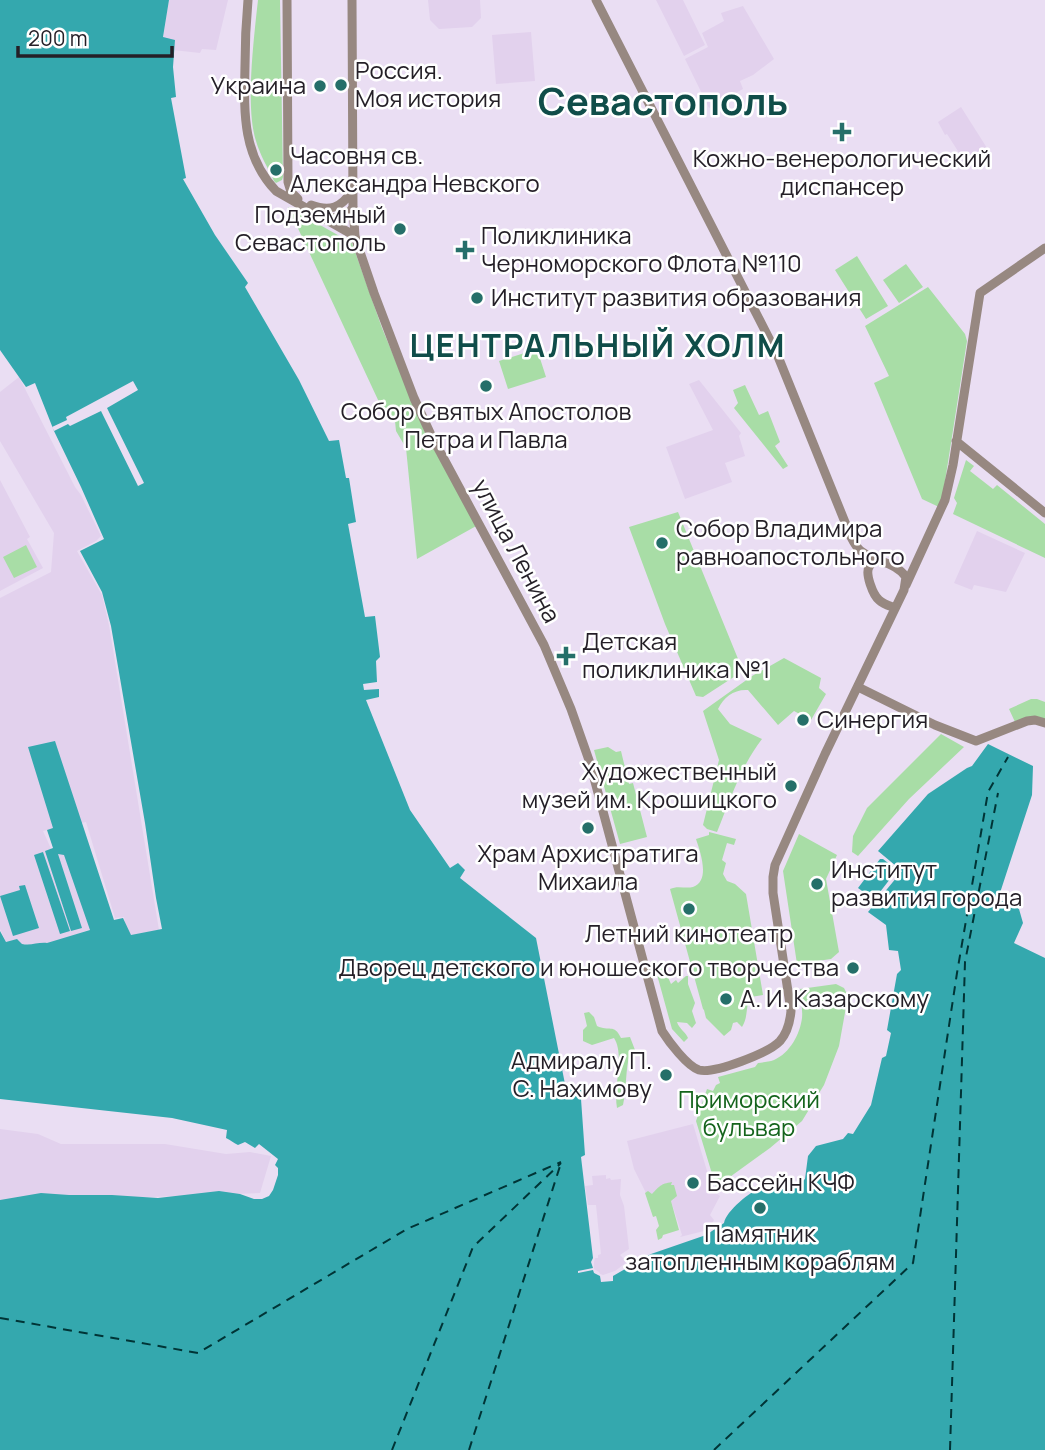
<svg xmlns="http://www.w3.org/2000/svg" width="1045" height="1450" viewBox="0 0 1045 1450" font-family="Manrope,sans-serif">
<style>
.built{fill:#e2d1ed}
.green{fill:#a8dda6}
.water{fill:#34a8ae}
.pier{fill:#eadef3}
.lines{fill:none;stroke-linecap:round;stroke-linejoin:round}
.ferry{stroke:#003436;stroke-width:2;stroke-dasharray:9 7;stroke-linecap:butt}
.secondary{stroke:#978881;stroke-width:9}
.poi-dot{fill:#256f69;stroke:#fff;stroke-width:2.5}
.labels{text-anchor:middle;stroke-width:5;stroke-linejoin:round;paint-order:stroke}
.poi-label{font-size:24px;fill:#241f27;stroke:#fff;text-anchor:start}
.street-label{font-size:24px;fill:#241f27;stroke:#fff}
.park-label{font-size:24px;fill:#14641c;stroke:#fff}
.district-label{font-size:32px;font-weight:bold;letter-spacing:2px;fill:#104d49;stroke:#fff}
.town-label{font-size:38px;font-weight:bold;fill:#104d49;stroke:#fff}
</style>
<rect width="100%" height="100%" fill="#eadef3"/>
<path class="built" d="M169,0H228L216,50L202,49L200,53L173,50L163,38Z
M428,0H480L481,18L472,27L439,29L430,20Z
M656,0H683L705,45L684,56Z
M743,6L774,59L753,75L740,81L743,89L709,108L685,59L708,47L702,33L724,21L721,13Z
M531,32L535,81L496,84L492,35Z
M961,107L987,148L965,162L947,134L945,135L938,122Z
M19,377L75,487L81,495L101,536L96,541L77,551L102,595L109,625L159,930L128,936L124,917L115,918L86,822L43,831L53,853L65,851L91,929L48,945L7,944L0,929V598L51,572L54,533L0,441V392Z
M699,380L741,433L739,436L745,456L725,463L732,482L685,499L666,447L713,430L689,384Z
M0,480L30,537L27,539L43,568L0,591Z
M977,531L1025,553L1006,592L974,585L972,590L954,583Z
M693,1124L713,1191L720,1196L710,1215L714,1220L708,1230L680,1237L682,1235L671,1201L674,1199H649L634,1169L627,1141Z
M0,1129L38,1134L61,1144H165L226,1154L250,1152L271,1156L260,1193L96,1199L0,1204Z
M606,1175V1179L610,1178L611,1180L621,1179L620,1195L624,1206L629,1249L620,1255L627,1262L615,1271L603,1275L600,1274L599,1272L594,1269V1262L595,1258H598V1255L601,1254L596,1205H588L585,1186L593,1185L592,1176Z"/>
<path class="green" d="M258,0H280L283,177L282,180L276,183L274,181C268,168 260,155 256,141C245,107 254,37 258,0Z
M288,207L352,243L382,328L428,439L478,525L417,559L406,448L396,431L395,421L386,417Z
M857,256L888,306L866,319L835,270Z
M906,264L923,287L899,303L883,280Z
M928,287L965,334L967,341L943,494L939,507L922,499L874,383L889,376L865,326Z
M537,349L546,377L508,389L499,361Z
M745,385L759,415L768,411L780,442L775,446L788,466L783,469L734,408L738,403L733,390Z
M966,460L974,466L970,471L993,489L997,485L1045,524V558L953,514L957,503L954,498Z
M678,512L743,671L703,697L696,696L665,624L629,527Z
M26,545L37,567L14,578L3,557Z
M784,658L821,678L819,688L826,694L811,720L794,711L778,725L748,690C734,689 724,697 718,709L730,724L762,739C741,766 730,800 717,832L707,829L703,825L719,760L703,711L752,676Z
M1031,699H1037L1045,702V721L1015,722L1009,709Z
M941,734L964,747L909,799L858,856L852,852L853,836L867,808Z
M608,747L616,752L621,751L629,784L633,783L647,837L620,844L594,750Z
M709,832L736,839L734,845L727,843L722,860L726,863L723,874L727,881L735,884L746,894L763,995L751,997C745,1004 749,1016 742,1027L737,1022L733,1023L731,1030L724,1036L706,1018L704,1010L703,1009L670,889C678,885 685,889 693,887C711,881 700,851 696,839L709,835Z
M799,834L837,855L826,879L839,952L831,959L797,964L783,871Z
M659,965L666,973L671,984L676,980L678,983L686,976H688V984L695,1003L692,1011L696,1023L692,1028L687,1023L677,1022C679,1029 686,1032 688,1038L684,1042L672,1029L656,971Z
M836,984L844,988L848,996L839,1046L824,1085L802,1121L770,1148L716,1187L696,1121L707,1089L713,1091L716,1085L720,1083L718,1077L755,1067L758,1063C763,1062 769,1062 774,1060C790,1053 800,1034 802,1018C803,1009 800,998 800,989Z
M589,1012L594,1017L597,1026C609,1032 614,1023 621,1038L630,1037L635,1050L630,1053C625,1070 627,1088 623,1105L617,1108C613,1087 625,1055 614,1038L592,1045L583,1041V1030L587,1026L584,1013Z
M672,1182L671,1185H674L677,1196L671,1201L679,1230L663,1235L662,1238L658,1240L656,1230L659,1226L656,1216L653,1217L645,1193L648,1191L652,1194C660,1186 660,1184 672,1182Z"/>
<path class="water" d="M0,0H169L163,37L175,40L173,67L176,97L171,98L186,178L183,179L215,235L248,283L245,287L299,380L329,441L339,440L346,478H349L356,522L348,524L365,617L375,616L380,657L376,661L377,682L363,684L364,690L379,689V697L366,700L410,810L450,868L458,863L465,870L460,878L536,938L566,1089L583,1090V1099H581L585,1155L581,1157L593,1258L591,1262L593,1268L578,1271V1273L593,1270L594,1273L600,1276L601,1282L613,1281V1276L651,1254L706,1235L724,1223C727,1209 756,1187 770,1183C775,1181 782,1182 787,1182L790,1185L797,1186L805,1179L808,1156L816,1146L843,1139L848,1133L853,1134L871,1105L882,1058L886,1056L891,1033L887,1030L897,974L901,970L898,951L889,950L886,925L868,912L902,871L878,851L928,794L967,768L972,766L988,744L1033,766L1032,795L998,899L1019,909L1023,923L1014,943L1045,958V1450H0V1200L41,1193L69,1195H112L158,1198L219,1191L240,1194L254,1199H262L269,1196L273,1190L278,1175V1168L275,1165L278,1159L259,1144L255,1148L245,1142L238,1145C233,1143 231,1140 226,1138L227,1130L172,1118L0,1099V931L6,942L17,939L22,944C31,946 38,942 47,943L90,930L64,855L58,854L82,928L71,931L45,851L53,848L47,830L53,828L28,747L55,741L114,920L123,918L131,935L162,929L156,898L145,823L111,626L102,592L80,551L104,539L81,487L54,431L35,383L26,387L0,350Z
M43,852L70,931L60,934L34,855Z
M880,859H883L897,870L873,901L872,898L858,888Z
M25,885L39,928L13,936L0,896L20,890L19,886Z"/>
<path class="pier" d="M133,381L138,390L107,408L144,483L138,486L101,411L70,426L68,424L54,431L52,427L67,420L66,417Z"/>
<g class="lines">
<path class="ferry" d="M0,1318L198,1353L407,1229L561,1162
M392,1450L473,1247L561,1163
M469,1450L561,1163
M714,1450L913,1263L957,973L988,792L1008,757
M950,1450L965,962L998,793"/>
<path class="secondary" d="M248,0C246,22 245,44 245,66C244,112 242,155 276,191L355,236
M287,0L288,182L291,192L298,199
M352,0L353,207L355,236L358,246L374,293L414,398L431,435L544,645L571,709L590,763L662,1031C669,1042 687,1066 699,1070C714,1074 769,1053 780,1041C787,1033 790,1022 791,1011L773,893V877L775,865L825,754L904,590L906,577C896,562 875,562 861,551C857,548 854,543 851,537L777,354L596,0
M311,205C330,212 341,208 352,191
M327,216C339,220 347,218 353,207
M956,441L1045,513
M878,560C874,562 871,562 869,567C865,574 873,595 879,600C883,604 890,606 895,608
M906,585L945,500L953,465L980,293L1045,248
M858,687L935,725L976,741L1027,721L1035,720L1045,723"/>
</g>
<g class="poi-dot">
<circle cx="341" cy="85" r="7"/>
<circle cx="320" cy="86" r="7"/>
<path d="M838.5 121.5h7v7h7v7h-7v7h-7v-7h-7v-7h7z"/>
<circle cx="276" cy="170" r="7"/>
<circle cx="400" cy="229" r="7"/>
<path d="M461.5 239.5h7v7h7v7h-7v7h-7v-7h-7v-7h7z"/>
<circle cx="477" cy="298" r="7"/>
<circle cx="486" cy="386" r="7"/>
<circle cx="662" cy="543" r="7"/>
<path d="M562.5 645.5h7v7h7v7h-7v7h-7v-7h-7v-7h7z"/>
<circle cx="803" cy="720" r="7"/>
<circle cx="791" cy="786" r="7"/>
<circle cx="588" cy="828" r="7"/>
<circle cx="817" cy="884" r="7"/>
<circle cx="689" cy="909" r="7"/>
<circle cx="853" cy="968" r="7"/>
<circle cx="726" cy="999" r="7"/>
<circle cx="666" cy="1075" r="7"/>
<circle cx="693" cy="1183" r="7"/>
<circle cx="760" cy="1208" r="7"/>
</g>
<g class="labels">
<g class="poi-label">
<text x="355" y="79">Россия.<tspan x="355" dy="28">Моя история</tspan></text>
<text x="306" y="94" text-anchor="end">Украина</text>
<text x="290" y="164">Часовня св.<tspan x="290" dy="28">Александра Невского</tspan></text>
<text x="842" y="167" text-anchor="middle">Кожно-венерологический<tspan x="842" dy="28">диспансер</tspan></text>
<text x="386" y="223" text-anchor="end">Подземный<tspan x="386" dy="28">Севастополь</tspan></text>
<text x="481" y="244">Поликлиника<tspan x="481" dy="28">Черноморского Флота №110</tspan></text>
<text x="491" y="306">Институт развития образования</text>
<text x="486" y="420" text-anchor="middle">Собор Святых Апостолов<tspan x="486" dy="28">Петра и Павла</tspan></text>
<text x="676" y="537">Собор Владимира<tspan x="676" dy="28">равноапостольного</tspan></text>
<text x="582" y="650">Детская<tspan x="582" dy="28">поликлиника №1</tspan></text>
<text x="817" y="728">Синергия</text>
<text x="777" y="780" text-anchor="end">Художественный<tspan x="777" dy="28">музей им. Крошицкого</tspan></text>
<text x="588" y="862" text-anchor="middle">Храм Архистратига<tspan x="588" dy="28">Михаила</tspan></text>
<text x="831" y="878">Институт<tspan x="831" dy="28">развития города</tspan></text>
<text x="689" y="942" text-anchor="middle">Летний кинотеатр</text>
<text x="839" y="976" text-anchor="end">Дворец детского и юношеского творчества</text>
<text x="740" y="1007">А. И. Казарскому</text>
<text x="652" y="1069" text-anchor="end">Адмиралу П.<tspan x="652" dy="28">С. Нахимову</tspan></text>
<text x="707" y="1191">Бассейн КЧФ</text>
<text x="760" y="1242" text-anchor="middle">Памятник<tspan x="760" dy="28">затопленным кораблям</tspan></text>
</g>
<g class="street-label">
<text transform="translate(516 551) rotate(62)" y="8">улица Ленина</text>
</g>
<g class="park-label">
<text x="749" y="1108">Приморский<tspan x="749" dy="28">бульвар</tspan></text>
</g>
<g class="district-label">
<text x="598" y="357">ЦЕНТРАЛЬНЫЙ ХОЛМ</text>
</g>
<g class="town-label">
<text x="663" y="115">Севастополь</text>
</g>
</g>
<path d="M18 46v10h154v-10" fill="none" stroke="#241f27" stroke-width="3.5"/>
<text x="28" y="46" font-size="21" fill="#241f27" stroke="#ffffff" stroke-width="5" paint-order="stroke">200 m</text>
</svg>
